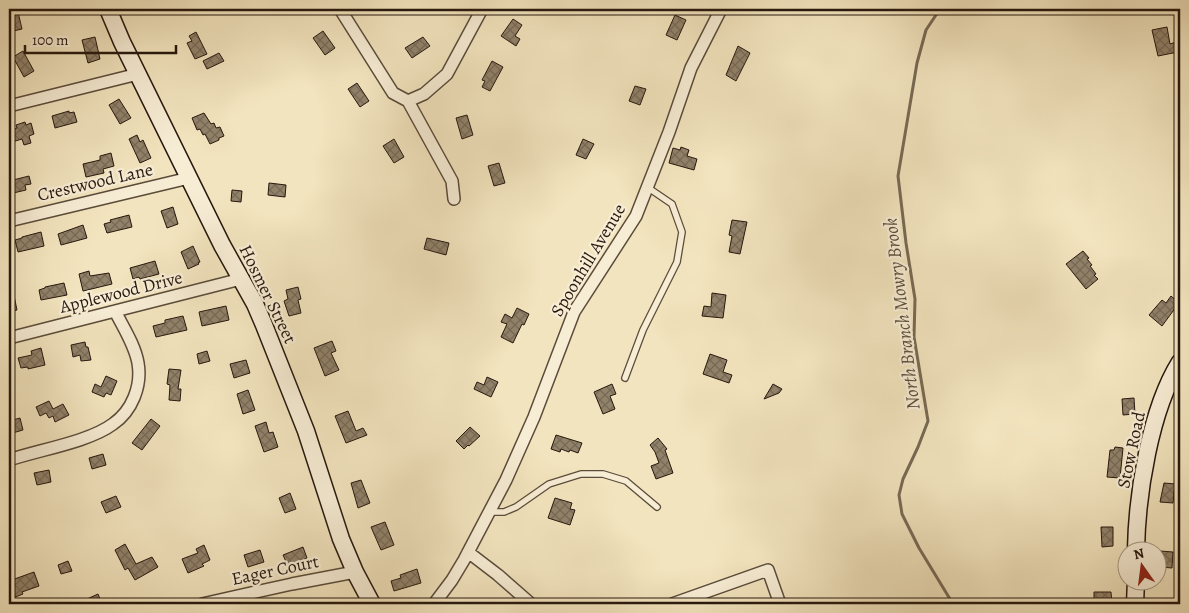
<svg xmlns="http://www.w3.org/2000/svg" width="1189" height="613" viewBox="0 0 1189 613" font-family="Alegreya,serif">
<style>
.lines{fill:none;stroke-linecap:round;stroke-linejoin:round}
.stream{stroke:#776954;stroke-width:3}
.building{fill:url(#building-cross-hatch);stroke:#27180e}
.lane-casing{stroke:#5a4b3a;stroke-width:8}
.street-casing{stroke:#5a4b3a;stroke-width:14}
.secondary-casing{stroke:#27180e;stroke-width:19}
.lane{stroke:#f7edd5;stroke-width:5.5}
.street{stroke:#f7edd5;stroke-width:11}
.secondary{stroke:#f7edd5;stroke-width:16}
.labels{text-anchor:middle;stroke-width:4.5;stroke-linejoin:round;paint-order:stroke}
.street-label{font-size:18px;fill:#27180e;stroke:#f7edd5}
.water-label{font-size:19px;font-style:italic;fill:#5d4e3c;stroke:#f7edd5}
</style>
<defs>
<pattern id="building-cross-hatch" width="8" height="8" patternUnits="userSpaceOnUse" patternTransform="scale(1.25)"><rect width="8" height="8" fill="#91826a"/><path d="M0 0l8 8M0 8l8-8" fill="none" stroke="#766956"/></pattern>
</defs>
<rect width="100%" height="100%" fill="#f2e4be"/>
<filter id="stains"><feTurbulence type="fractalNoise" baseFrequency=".004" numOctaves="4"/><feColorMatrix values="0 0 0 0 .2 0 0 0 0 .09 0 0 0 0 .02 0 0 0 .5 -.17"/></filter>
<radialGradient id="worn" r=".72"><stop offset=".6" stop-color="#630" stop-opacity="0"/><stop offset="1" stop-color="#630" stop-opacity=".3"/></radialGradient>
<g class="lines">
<path class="stream" d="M940,9L926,30L917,63L898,176L906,243L915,299L914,337L928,421L918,447L903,479L899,495L902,514L919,548L953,604"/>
</g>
<path class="building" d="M9,9H15L16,12H18L22,29L9,32Z
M675,15L686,20L677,40L666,35Z
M513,19L522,25L515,36L520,39L516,46L501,36Z
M1167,27L1170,44L1176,42L1178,52L1158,56L1152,30Z
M323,31L335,48L325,55L313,38Z
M196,32L207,54L195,59L187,43L192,41L189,36Z
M95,37L100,59L88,63L82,40Z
M423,37L430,46L412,58L405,48Z
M738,46L750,53L736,81L726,75Z
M23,51L34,71L24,77L13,57Z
M219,53L224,61L207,69L203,61Z
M492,61L503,67L490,91L482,87L485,81L482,80Z
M357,83L369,101L360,107L348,89Z
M635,86L646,89L640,105L629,101Z
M119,99L131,118L120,124L109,105Z
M69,111V113L74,112L77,122L55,128L52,116Z
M204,113L211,124L214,123L216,128L220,127L224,136L219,138V140L210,144L205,134L203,135L200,129L197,130L192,118Z
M467,115L473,135L462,139L456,118Z
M25,122L26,125L31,123L34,134L29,136L31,143L24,145L22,139L12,142L9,131L17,128L16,125Z
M137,135L140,142L143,140L151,158L140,163L129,139Z
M394,139L404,157L394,163L383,146Z
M583,139L594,144L586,159L576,155Z
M681,147L689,150L687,156L697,159L694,170L669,163L673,148L680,150Z
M111,153L114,166L103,169L104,173L86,177L83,164L100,160V156Z
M499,163L505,183L494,186L488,166Z
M29,176L31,184L25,185L26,190L9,194V181Z
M269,183L286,185L285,197L268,195Z
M232,190L242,191L241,202L231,201Z
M173,207L178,224L167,228L161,211Z
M129,215L132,227L107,233L104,224L111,222L110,220Z
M732,220L747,222L740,254L729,252L732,236L729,235Z
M83,225L87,238L61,245L58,234Z
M41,232L44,246L18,252L15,240L22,238V237Z
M427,238L449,243L446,255L424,249Z
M193,246L200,262L198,263L199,264L188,269L181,252Z
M1083,251L1089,258L1087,259L1092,265L1090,266L1096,274L1094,275L1098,279L1086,289L1066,264Z
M155,261L159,274L140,279L139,277L133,279L130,268Z
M89,271L90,276L109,273L112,284L83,291L79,274Z
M64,283L67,295L41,300L39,290L45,288V287Z
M12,286L17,310L9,312V287Z
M298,287L301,299L298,300L301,313L289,316L284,301L288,299L286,290Z
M712,293L726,295L723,318L702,316L704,306L711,307Z
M1171,296L1179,303L1162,326L1149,315L1162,300L1166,303Z
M226,306L229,320L202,326L199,312Z
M517,308L529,314L524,325L522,324L513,343L501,337L507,324L501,322L505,314L512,318Z
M183,316L187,330L156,337L153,326L165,323V320Z
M332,341L336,351L331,353L339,370L325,376L314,348Z
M85,342L86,347H88L91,360L81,361L80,355L73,357L71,345Z
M41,348L45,365L28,369V367L21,368L18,358L32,355L31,351Z
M207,351L210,361L199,364L197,354Z
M710,354L727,360L723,372L732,375L729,383L703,374Z
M246,360L250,373L234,378L230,364Z
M169,369L181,370L178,389H181L180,401L169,400L170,385L167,384Z
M106,376L117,381L111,395L106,393L104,397L92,392L95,384L101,387Z
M487,377L498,382L491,397L474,389L477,382L484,385Z
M612,384L616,394L610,396L615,409L603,414L594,392Z
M773,384L782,389L779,393L764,399Z
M248,390L255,410L243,414L237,394Z
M1134,398L1135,414L1123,415L1122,399Z
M49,401L53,409L63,404L69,415L55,422L53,416L49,418L46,413L40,416L36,407Z
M348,411L356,431L363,428L367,435L346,443L335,416Z
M20,418L23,430L9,434V421Z
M151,419L160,426L142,450L132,443Z
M266,422L269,433L273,432L278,447L264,452L255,426Z
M470,427L480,436L469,446L468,445L464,449L456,441Z
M556,435L582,443L578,453L570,450L569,452L561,449L560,452L551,449Z
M658,438L667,449L665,450L673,473L656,479L651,466L659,463L655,452L650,445Z
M1115,447L1123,448L1120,478L1107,477L1110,450H1114Z
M103,454L106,465L92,469L89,458Z
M49,470L51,482L37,485L34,473Z
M361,480L370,503L358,508L351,483Z
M1164,483L1175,484L1173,503L1160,502Z
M290,493L296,509L285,513L279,498Z
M116,496L121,507L106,513L101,502Z
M555,498L572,503L570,509L575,510L570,525L548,518Z
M385,522L394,545L381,550L371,527Z
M1101,527H1113V546L1102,547Z
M125,544L136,564L152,557L158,567L135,580L128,568L125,570L115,550Z
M204,545L210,560L202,564L204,566L188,573L182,559L198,553L196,549Z
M303,547L307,558L288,566L283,555Z
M260,550L264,562L248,567L244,555Z
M1160,551L1173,552L1172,568L1160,567Z
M68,561L72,571L61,574L58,565Z
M417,569L421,583L394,591L391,581L401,578L400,575Z
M34,572L39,586L22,592L23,594L13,598L9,581Z
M1094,592H1111L1112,604H1094Z
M98,594L102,604H76Z"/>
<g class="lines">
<defs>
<path id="lane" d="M625,378L643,330L677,262L682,232L672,204L647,187
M489,512H504L516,507L549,484L581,474H603L626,481L657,507"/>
<path id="street" d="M340,9L393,93L408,101L452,181L454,199
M408,101L424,94L447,74L482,9
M9,106L138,74
M9,221L189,178
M9,338L241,279
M9,460C38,450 89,442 113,424C132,411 142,386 138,363C135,345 123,327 115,311
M468,552L498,575L531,604
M202,604L292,584L355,572
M434,604L452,580L464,560L506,480L534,417L574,312L636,216L669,132L691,68L721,9
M672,604L768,570L780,604"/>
<path id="secondary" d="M108,9L122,42L222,245L255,304L264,325L306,431L341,539L355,572L372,604
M1136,550C1137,494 1150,410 1180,362
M1135,604L1136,580"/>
</defs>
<use href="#lane" class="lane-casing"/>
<use href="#street" class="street-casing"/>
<use href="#secondary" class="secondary-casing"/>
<use href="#lane" class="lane"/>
<use href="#street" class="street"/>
<use href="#secondary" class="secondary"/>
</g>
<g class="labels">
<g class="street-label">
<text transform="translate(95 182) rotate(-13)" y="6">Crestwood Lane</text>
<text transform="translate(588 260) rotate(-59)" y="6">Spoonhill Avenue</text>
<text transform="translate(121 292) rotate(-14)" y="6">Applewood Drive</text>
<text transform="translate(268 294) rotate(64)" y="6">Hosmer Street</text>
<text transform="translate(1131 450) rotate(-78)" y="6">Stow Road</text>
<text transform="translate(275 570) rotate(-12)" y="6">Eager Court</text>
</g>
<g class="water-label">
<text transform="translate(901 314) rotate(-97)" y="7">North Branch Mowry Brook</text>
</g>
</g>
<rect width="1189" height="613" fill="none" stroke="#f2e4be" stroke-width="30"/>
<rect x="10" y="10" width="1169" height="593" fill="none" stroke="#27180e" stroke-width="2.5"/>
<rect x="15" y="15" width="1159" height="583" fill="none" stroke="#27180e"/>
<g transform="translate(1142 566) rotate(346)"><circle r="24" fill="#f7edd5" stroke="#a49885"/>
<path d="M0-4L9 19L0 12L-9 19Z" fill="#8f2418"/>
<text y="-8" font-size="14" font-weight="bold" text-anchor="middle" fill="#27180e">N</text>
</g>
<path d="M25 45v8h151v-8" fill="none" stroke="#27180e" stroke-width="2.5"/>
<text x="32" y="45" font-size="15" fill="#27180e" stroke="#f7edd5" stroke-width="4" paint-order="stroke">100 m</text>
<rect width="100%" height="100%" filter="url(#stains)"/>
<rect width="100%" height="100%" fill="url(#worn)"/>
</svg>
